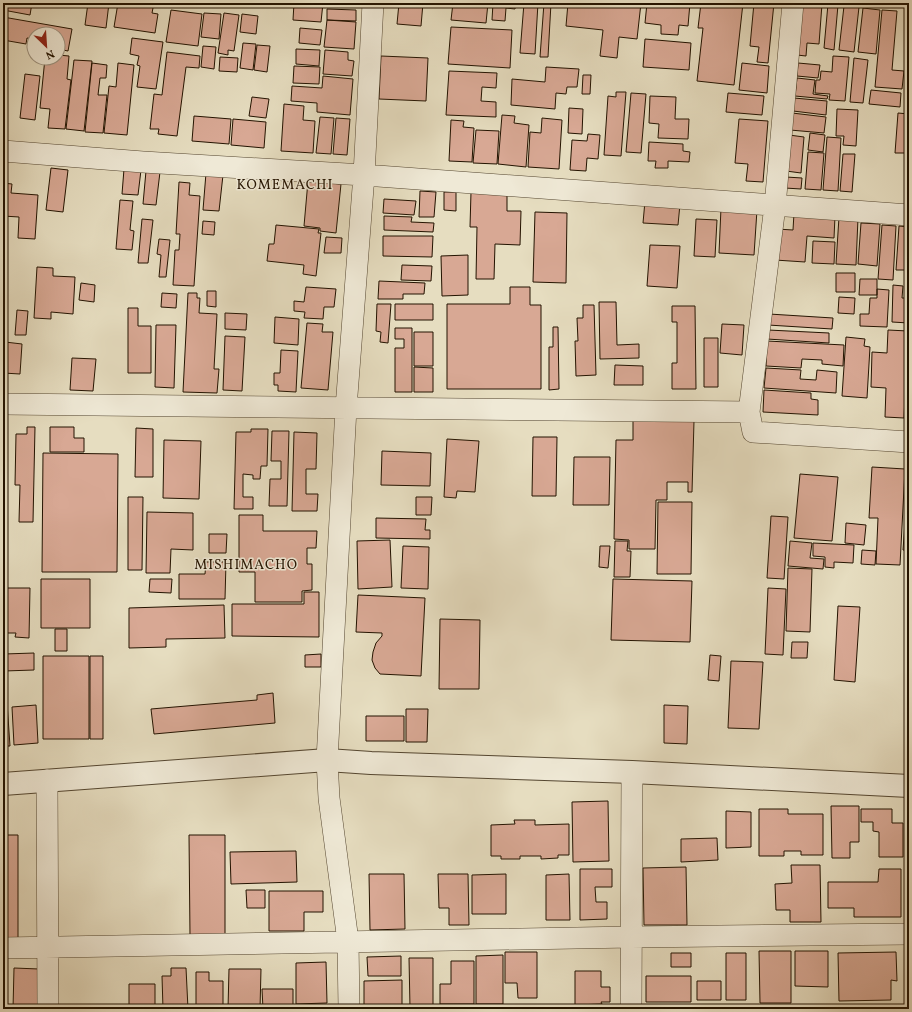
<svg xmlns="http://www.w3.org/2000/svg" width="912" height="1012" viewBox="0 0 912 1012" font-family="Vollkorn,serif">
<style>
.building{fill:#d8a894;stroke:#231300}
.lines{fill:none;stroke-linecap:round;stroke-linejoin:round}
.minor-casing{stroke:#544630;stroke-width:22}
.tertiary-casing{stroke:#544630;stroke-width:24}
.minor{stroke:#efe9d6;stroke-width:21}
.tertiary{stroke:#efe9d6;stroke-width:22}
.labels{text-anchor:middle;stroke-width:3;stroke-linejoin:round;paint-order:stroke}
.quarter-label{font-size:14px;letter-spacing:1px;fill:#231300;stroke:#efe9d6}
</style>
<rect width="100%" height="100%" fill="#e6ddc0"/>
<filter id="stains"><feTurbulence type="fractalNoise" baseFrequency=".005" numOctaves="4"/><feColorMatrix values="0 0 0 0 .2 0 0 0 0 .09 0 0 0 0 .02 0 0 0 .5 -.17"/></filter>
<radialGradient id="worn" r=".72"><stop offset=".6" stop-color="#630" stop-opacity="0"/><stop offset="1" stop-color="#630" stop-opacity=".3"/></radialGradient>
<path class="building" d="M3,3H32L30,15L3,10Z
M88,3H109L106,28L85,25Z
M118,3H154L152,13L158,14L155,33L114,27Z
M294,3H323L321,22L293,20Z
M399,3H423L421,26L397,24Z
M453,3H488L486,23L451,20Z
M493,3H516L515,9L506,8L505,21L492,20Z
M524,3H538L535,54L520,53Z
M544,3H551L548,57H540Z
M568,3H641L637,39L619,37L617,58L600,56L603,30L566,26Z
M647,3H690L688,26L679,25L678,35L661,34V25L645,23Z
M701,3H743L734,85L697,81L703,28H698Z
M754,3H774L768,63L757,62L759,47L750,46Z
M802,3L822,4L819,44L807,43L806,56L797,55Z
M828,4L838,5L834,50L824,48Z
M844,6L859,7L854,52L839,50Z
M863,8L880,10L876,54L858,52Z
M327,9L356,10V21L327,20Z
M171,10L202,14L198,46L166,42Z
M882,10L897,11L892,70L904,71L902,89L875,87Z
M204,13L221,14L219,39L201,37Z
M224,13L239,15L234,51L228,50V55L218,53Z
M242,14L258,16L256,34L240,32Z
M3,17L72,29L68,51L58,49V34H34V39L27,38L26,44L3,40Z
M327,20L356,22L354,49L324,47Z
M451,27L512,30L510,68L448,64Z
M300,28L322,30L320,45L299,43Z
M132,38L163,42L156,89L137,87L140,66L137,65L139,56L130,54Z
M645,39L691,43L689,70L643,67Z
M243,43L256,44L253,70L240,68Z
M257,45L270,46L267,72L254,70Z
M203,46L216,47L214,69L201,67Z
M296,49L320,50L319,66L296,64Z
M325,50L348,52V60L354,61L352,76L323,74Z
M167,52L200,56L199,68L186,67L177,136L158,134L159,129H150L154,94L162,95Z
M58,55L69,56L67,79L71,80L65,129L48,128L50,109L40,108L45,58H58Z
M381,56L428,58L426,101L379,99Z
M833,56L849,57L845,101L829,100L830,94L815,93L816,80H820L821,71L832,72Z
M220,57L238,58L237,72L219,71Z
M854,58L868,60L863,103L850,102Z
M74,60L92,61L84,131L66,129Z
M92,63L107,65L106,78H100L98,95H107L103,133L85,132Z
M118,63L134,65L127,135L104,133L109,86L116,87Z
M742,63L769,66L767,93L739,90Z
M798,63L820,65L818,78L797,76Z
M294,66L320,67L319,84L293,83Z
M546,67L579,69L577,87H567L566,94L556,93L555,109L511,105L512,79L545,82Z
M449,71L497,73L496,88L482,87L481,101L496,102V117L446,115Z
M25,74L40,76L35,120L20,118Z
M583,75H591L590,94H582Z
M323,76L353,79L350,115L317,112V103L291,101L292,86L322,88Z
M797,78L815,80L813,94L828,96L827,99L795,96Z
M871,90L901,93L900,107L869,104Z
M616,92H626L621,156L604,155L608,96L616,97Z
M631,93L646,94L641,153L626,152Z
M728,93L764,96L762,115L726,112Z
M650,96L676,97L675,119H689L688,139L658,138L659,124L649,123Z
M252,97L269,99L266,118L249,116Z
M794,98L827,101L826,115L793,111Z
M284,104L304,106L303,120L315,121L313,153L281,151Z
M569,108L583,109L582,134L568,133Z
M837,109L858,110L856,146L843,145L844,136H836Z
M792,113L826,117L824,133L790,130Z
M898,113L909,114V153H895Z
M502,115L515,116L514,123L529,125L526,167L498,164Z
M194,116L231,119L229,144L192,141Z
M320,117L334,118L331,154L316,153Z
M336,118L350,119L347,155L333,154Z
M542,118L562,120L559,169L528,167L530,132L541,133Z
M233,119L266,122L264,148L231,145Z
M739,119L768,121L763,182L746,181L748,164L735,163Z
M451,120L464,121L463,127L474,128L472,162L449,161Z
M476,130L499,131L497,164L473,163Z
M810,133L825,135L823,152L808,150Z
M588,134L600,135L598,159L587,158L586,171L570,170L572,140L587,141Z
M789,135L804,137L801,173L786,171Z
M827,137L841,138L838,191L823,190Z
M649,142L683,144V151L690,152L689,162L668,161V168H655L656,161H648Z
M808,152L824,153L821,190L805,189Z
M843,154H855L852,192L840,191Z
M51,168L68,170L63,212L46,210Z
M124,169L141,170L138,195L122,194Z
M146,171L160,172L156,205L143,204Z
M206,173L223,175L219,211L203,210Z
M786,177L802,178L801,189L785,188Z
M308,181L341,184L336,233L320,231V228L304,226Z
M179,182L190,183L189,195L200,196L194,286L173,285L175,250H179L180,234H176Z
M3,183L12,184L11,193L38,195L35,239L18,238L19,217L3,216Z
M420,191L436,192L434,217H419Z
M444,192H456V211L444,210Z
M471,192L507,193V211H521L520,245L495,244L494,279H476L477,227H470Z
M384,199L416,201L414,215L383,213Z
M120,200L133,201L130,230L134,231L132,250L116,249Z
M645,201L680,204L678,225L643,223Z
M721,208L757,210L754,255L719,253Z
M535,212L567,213L566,283L533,282Z
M794,213L835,216L834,238L807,236L805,262L775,260L777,229L793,230Z
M384,216L412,217L411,222L434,223L433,232L384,230Z
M839,217L858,218L856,265L836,264Z
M142,219L153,220L148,263H138Z
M696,219L717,220L715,257L694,256Z
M203,221L215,222L214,235L202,234Z
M861,223L880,224L877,266L858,264Z
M276,225L319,229L318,233H321L316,276L303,274L304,265L267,261L269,244H274Z
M882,225L896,226L893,280L878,279Z
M899,226L909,227V270H896Z
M383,236H433L432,257L383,256Z
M326,237L342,238L341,253H324Z
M159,239L170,240L166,277H159L161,255L157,254Z
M813,241L835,242L834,264L812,263Z
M650,245L680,246L677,288L647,286Z
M468,255V295L442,296L441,256Z
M402,265L432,266L431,281L401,280Z
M37,267L53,268V276L75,277L73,314L51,312V319L34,318Z
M836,273H855V292H836Z
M860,279H877V295H859Z
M379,281L425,283L424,294H403V299H378Z
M81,283L95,285L94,302L79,300Z
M893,285L903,286L902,298H909V323L892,322Z
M306,287L336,289L334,307H324L323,319L304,318L305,312L294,311V301L304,302Z
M510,287H530V305H541V389H447V304H510Z
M877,289L889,290L887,327L860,326V314H869L870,298H877Z
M207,291H216V307L207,306Z
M162,293L177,294L176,308L161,307Z
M188,293H197V298H200L199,313L217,314L214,369H219L217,393L183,392Z
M839,297L855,298L854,314L838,313Z
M599,302H616L617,345L639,344V358L600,359Z
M377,304H391L388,343L380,342L381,332L376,331Z
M395,304H433V320H395Z
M583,305H594L596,375L576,376L575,341H578L577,318H583Z
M672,306H695L696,389H672V363H677V322H672Z
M128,308H138V326H151V373H128Z
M17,310L28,311L26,335H15Z
M225,313L247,314L246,330L225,329Z
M769,314L833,318L832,329L768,325Z
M3,317L7,318L5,335H3Z
M275,317L299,319L298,345L274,343Z
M307,323L323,324L322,332H333L328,390L301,388Z
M722,324L744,325L742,355L720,353Z
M156,325H176L174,388L155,387Z
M553,327H558L559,389L549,390V347H553Z
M395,328H412V392H395V348H404V339H395Z
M768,330L829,333V343L767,339Z
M888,330L908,331L904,418L885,417L886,388L871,387L872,352L887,353Z
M414,332H433V366H414Z
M225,336L245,337L242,391L223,390Z
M846,337L865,339L864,346L870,347L867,398L842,396Z
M704,338H718V387H704Z
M767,341L844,345L843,366L822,364V360L802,359L801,368L766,366Z
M5,342L22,344L20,374L3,373Z
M281,350L298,351L296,392L278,391V385H274V373H280Z
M72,358L96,359L93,391L70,390Z
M615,365L643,366V385H614Z
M414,367L433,368V392H414Z
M766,368L801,370L800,379L816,380L817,370L837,372L836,393L764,388Z
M764,390L811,393V399L818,400V415L763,412Z
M633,420L694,421L692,492H688V482H667V500H656L655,549H629V540L614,539L616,440H633Z
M27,427H35L33,522H19L20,485H15L16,434H27Z
M50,427H74V438H84V452H50Z
M136,428L153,429V477H135Z
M251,429H268L267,466H261L260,479H253V475L243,474V497H253V509H234L236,432H251Z
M272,431H289L287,506H269L270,479H281V461H271Z
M294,432L317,433L316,469H306V494H318L317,511H292Z
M533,437H557L556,496H532Z
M447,439L479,441L475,492L457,491L456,498L444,497Z
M164,440L201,441L199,499L163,498Z
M382,451L431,453L430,486L381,485Z
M43,453L118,454L117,572H42Z
M574,457H610L609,505H573Z
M872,467L905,469L900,565L876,564L878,518H869Z
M800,474L838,477L832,541L794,538Z
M128,497H143L142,570H128Z
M416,497H432L431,515H416Z
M658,502H692L691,574H657Z
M147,512L193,513V550L171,549L170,573H146Z
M239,515H263V531H317L316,548H307V564H312V590L302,591V602H255V572H239Z
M771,516L788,517L784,579L767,578Z
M376,518L426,519L425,530H430V539L376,538Z
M905,522L909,523V551L903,550Z
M846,523L866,525L864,545L845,543Z
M209,534H227L226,553H209Z
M390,540L392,587L358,589L357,541Z
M615,541H628L627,551H631L630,577H614Z
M790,541L812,543L810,558L824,559L823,569L788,566Z
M813,543L854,545L853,563L834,562V568L825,567V557L813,556Z
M403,546L429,547L428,589L401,588Z
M600,546H610L608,568L599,567Z
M862,550L876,551L875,565L861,564Z
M206,562H226L225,599H179V574H205Z
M788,568L812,569L810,632L786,631Z
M41,579H90V628H41Z
M150,579H172L171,593L149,592Z
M613,579L692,581L690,642L611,640Z
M3,588H30L29,638L15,637L16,633H3Z
M768,588L786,589L783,655L765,654Z
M304,592H319V637L232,636V604H304Z
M358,595L425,598L421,676L380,674L375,668L372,660L373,652L376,643L382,636V633L356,632Z
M224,605L225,638L166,639V647L129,648V608Z
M838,606L860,607L855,682L834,680Z
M440,619L480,620L479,689H439Z
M55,629H67V651H55Z
M792,642H808L807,658H791Z
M34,653V670L4,671V654Z
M321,654V667H305V655Z
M710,655L721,656L719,681L708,680Z
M43,656H89V739H43Z
M90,656H103V739H90Z
M731,661L763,662L759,729L728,728Z
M3,688H6L10,746H3Z
M273,693L275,723L154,734L151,709L257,700V695Z
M36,705L38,743L14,745L12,707Z
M664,705L688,706L687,744L664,743Z
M406,709H428L427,742H406Z
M366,716H404V741H366Z
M608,801L609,861L573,862L572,802Z
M831,806H859V842H850V858H832Z
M759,809H788V814H823V855H801V851H784V856H759Z
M861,809H892V823H903V857H879V832L873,831V822H861Z
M726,811L751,812V847L726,848Z
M514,820H535V825L569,824V855H558V858L541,859V856H520V859H501V856H491V825L515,824Z
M3,835H18V938H3Z
M189,835H225V936H190Z
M717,838L718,860L681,862V839Z
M296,851L297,882L231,884L230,852Z
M791,865H820L821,922H790V910H776L775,884L792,883Z
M686,867L687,925H644L643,868Z
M580,869H612V887H595L596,902H607V919L580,920Z
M879,869H901V917H854V908H828V882H878Z
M369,874H404L405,929L370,930Z
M438,874H468L469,925H449V908H439Z
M506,874V914H472V875Z
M569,874L570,920H546V875Z
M246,890H265V908H247Z
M269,891H323V912H304V931H269Z
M759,951H791V1003H760Z
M795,951H828V987L795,986Z
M505,952H537V998H518L517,983H505Z
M896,952L897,981L891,980V1000L839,1001L838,953Z
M671,953H691V967H671Z
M726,953H746V1000H726Z
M503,955V1004H476V956Z
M401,956V976H368L367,957Z
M409,958H433V1008H410Z
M451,961H474V1004H440V984H451Z
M326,962L327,1003L296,1004V963Z
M14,968L39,969L38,1009H13Z
M171,968H186L188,1009H163L162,976H171Z
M229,969H261L260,1009H228Z
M575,971H601V987H610V1002H601L602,1004L575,1005Z
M3,972H5V1009H3Z
M196,972H209V981H223V1007H196Z
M646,976H691V1002H646Z
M402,980V1009H364V981Z
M697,981H721V1000H697Z
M129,984H155V1009H129Z
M262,989H293V1009H263Z
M863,1006V1009H837V1007Z
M816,1007V1009H762V1008Z"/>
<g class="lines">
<defs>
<path id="minor" d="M793,3L775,206L749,412L753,432L909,442
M3,151L143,162L364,175L909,215
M3,404L749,412
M47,780L48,1009
M3,948L631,937L909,934
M349,1009L348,941L329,798L327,760L346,408L364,175L373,3
M631,1009L632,772"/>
<path id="tertiary" d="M3,784L327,760L371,763L632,772L909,786"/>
</defs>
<use href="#minor" class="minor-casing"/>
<use href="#tertiary" class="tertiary-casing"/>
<use href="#minor" class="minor"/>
<use href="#tertiary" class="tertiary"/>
</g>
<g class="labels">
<g class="quarter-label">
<text x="285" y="189">KOMEMACHI</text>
<text x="246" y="569">MISHIMACHO</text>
</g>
</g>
<rect width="912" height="1012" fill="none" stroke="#e6ddc0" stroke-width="16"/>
<rect x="4" y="4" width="904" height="1004" fill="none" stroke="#231300" stroke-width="2"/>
<rect x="8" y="8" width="896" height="996" fill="none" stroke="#231300"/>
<g transform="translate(46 46) rotate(155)"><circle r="19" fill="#efe9d6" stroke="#9d9380"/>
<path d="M0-3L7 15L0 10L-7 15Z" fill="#8f2418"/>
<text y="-6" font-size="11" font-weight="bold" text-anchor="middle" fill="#231300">N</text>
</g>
<rect width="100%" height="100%" filter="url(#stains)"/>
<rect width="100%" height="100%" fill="url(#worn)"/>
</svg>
